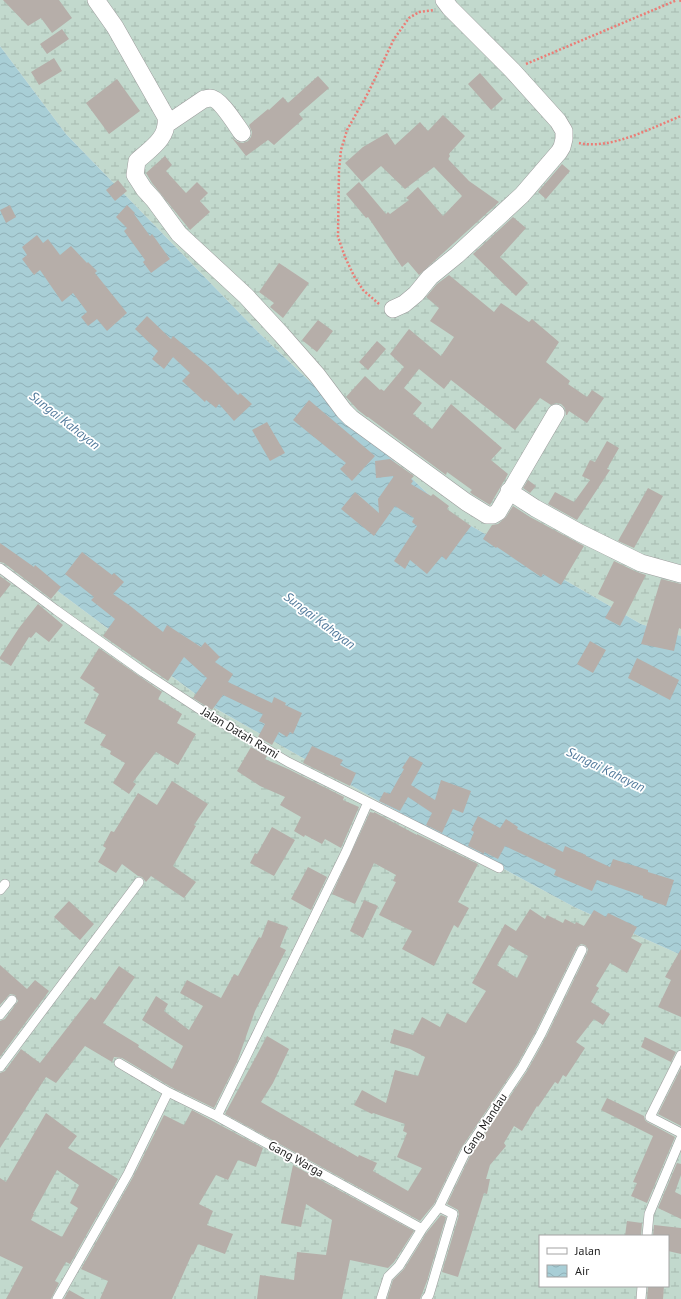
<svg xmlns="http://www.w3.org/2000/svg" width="681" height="1299" viewBox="0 0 681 1299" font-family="'PT Sans',sans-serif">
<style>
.wetland{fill:url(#wetland-marsh);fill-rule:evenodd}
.water{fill:url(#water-waves)}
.building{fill:#b6aea9;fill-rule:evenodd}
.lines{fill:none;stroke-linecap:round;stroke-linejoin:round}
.service-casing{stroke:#9d9d9d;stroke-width:10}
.minor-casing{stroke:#9d9d9d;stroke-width:18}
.path{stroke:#eb7d76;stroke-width:2.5;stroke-dasharray:2 2;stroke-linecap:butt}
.service{stroke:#fff;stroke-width:9}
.minor{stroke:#fff;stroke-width:17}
.labels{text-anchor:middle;stroke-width:3.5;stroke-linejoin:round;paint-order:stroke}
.street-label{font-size:12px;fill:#1c1c1c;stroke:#fff}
.water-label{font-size:13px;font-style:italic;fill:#50799b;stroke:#fff}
</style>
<defs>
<pattern id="wetland-marsh" width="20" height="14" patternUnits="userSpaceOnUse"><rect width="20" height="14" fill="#c2d9cd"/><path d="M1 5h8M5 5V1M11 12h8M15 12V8" fill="none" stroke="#a6baaf"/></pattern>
<pattern id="water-waves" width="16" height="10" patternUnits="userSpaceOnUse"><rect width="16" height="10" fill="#a8ced6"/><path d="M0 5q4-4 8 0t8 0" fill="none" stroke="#90b0b7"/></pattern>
</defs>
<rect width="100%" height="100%" fill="#ede9e3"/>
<path class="wetland" d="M0,0H681V636L641,624L447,512L259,333L66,134L0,46Z
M0,548L213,707L382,803L574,907L681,955V1299H0ZM540,1236H668V1286H540Z"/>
<path class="water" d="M0,46L66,134L259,333L447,512L641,624L681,636V955L574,907L382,803L213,707L0,548Z"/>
<path class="building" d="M3,0H59L72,18L52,33L41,18L28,26Z
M62,29L69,39L47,54L40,44Z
M54,58L62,71L39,85L31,72Z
M480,73L503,99L491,110L468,84Z
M318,76L329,88L299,114L303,119L274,145L268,140L246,156L232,138L238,142L243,143L248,141L251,137L252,132L249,125L268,109L269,110L283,97L288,103Z
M117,79L140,111L109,134L86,103Z
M443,115L465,136L449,154L450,156L448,159L469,181L499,202L419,275L408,262L402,267L368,217L366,218L346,194L359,182L386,214L388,212L390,214L409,200L406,198L418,187L443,216L462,196L434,167L405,189L381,166L362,182L345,163L363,147L387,133L395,145L420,122L428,131Z
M165,156L172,165L166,171L186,193L197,182L208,193L200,201L210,212L190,230L152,183L146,173Z
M562,164L570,171L546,199L538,192Z
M118,180L127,191L115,201L106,190Z
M10,205L16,217L6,223L0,210Z
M127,205L135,213L134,214L150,236L152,234L170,259L151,273L143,262L145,260L124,231L127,228L116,217Z
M513,217L526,228L500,257L528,283L516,296L473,254Z
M37,235L43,243L48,239L60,255L71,246L87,263L88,262L97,271L95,273L127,313L107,331L97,319L88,326L81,317L87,312L73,293L62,302L40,270L34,275L22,259L27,255L22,247Z
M279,263L309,283L283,318L270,307L274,303L259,292Z
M449,275L494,312L501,303L529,322L532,319L559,342L546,362L570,381L568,384L587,397L592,390L604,398L587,423L569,411L567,415H566L565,408L561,404L556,403L551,405L540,398L515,430L451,380L444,389L419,369L404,388L422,403L413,414L432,429L451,404L502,448L491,460L508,474L490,505L472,494L470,492L472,490L447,472L446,475L368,417H367L358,410L346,397L365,376L380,390L381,389L384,391L404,367L390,354L409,329L441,356L454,337L430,321L439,308L426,297L437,284Z
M147,316L171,339L173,336L211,368L238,395L240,393L252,404L234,421L219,404L216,408L206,400L205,402L182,381L190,373L173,357L164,369L152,359L158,351L135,329Z
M318,320L333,331L317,352L302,340Z
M377,341L386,349L368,370L359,362Z
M309,400L375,456L352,481L340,469L346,463L293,420Z
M267,422L285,453L270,461L252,430Z
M607,441L619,448L607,469L610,470L577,520L548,504L555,492L574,502L590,480L582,476L590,460L595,462Z
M390,459L414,476L411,479L413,481L411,484L431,496L433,494L449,506L447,509L471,526L446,560L442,556L427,574L410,560L405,569L394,561L417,526L412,522L414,518L395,506L374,536L341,509L355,492L379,513L378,499L394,476L376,478L375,461Z
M528,480L536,486L530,493L523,488Z
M648,488L663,496L634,548L618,541Z
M513,506L530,517L584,546L561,585L543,574L541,577L497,547L496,548L483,539L492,525L498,524L506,517Z
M0,543L34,567L35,565L61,587L51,599L4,563L0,562Z
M82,552L112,575L114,573L124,582L113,594L129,605L163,632L167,625L201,647L205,642L220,657L215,662L233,674L228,682L272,703L274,697L286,703L285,705L302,713L293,734L290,732L287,737L279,732L272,745L258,737L265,724L259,721L263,714L223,695L212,710L193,698L207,678L184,657L168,681L103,636L115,619L91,600L94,597L65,574Z
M614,561L637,572L646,575L620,626L605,618L614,602L598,594Z
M0,576L11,584L0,598Z
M661,579L681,584V629L679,628L674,651L641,644Z
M38,604L63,625L49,642L36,632L31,638L29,637L11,666L0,659V657L19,628Z
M590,641L606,650L593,673L577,664Z
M99,648L162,692L158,699L182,714L177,723L196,734L178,765L156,752L133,782L136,784L129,794L113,783L125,763L110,754L111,751L100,745L106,735L84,723L99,694L93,690L95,688L80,678Z
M637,658L679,680L670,700L628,678Z
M312,746L343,760L340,765L356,773L350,786L303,763Z
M251,747L267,756L265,759L288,769L344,797L343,800L359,807L341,848L325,839L322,844L305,835L304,837L294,831L301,817L280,805L285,797L260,786L237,771Z
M410,756L423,763L411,785L435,800L441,780L471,791L463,813L453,809L442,833L426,825L432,813L408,797L400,811L379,801L384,792L390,794L404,769L402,768Z
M172,781L208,804L194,825L196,826L173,866L196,882L184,898L151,876L146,882L142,877L138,876L122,864L116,873L98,862L106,848L103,846L111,831L114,832L138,793L157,805Z
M370,812L374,813V812L417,835V834L478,864L458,902L469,908L458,928L454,925L434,966L402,949L412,931L379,915L396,882L393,881L396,875L374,863L355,904L332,894Z
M478,816L500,828L506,819L518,827L517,829L563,852L565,846L586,855V856L610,867L613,859L648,870V872L674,880L666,906L643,898V896L597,880L592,891L554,875L556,870L505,846L498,859L484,852V854L468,846L474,832L471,830Z
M272,827L295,840L274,876L250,863L255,853L257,854Z
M308,867L327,877L311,910L291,899Z
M364,900L378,906L363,938L350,931Z
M69,901L94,924L80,940L54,917Z
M530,909L545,919L547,915L563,923L565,919L575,924L576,922L584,926L594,910L606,917L608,913L637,927L631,938L642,944L627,973L610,963L596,986L599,988L591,1002L610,1014L603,1025L594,1019L576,1042L585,1048L566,1077L563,1075L558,1084L555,1082L538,1107L537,1106L522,1131L514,1126L504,1143L506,1146L490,1165L486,1179H490L487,1194L484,1193L458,1277L442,1272L459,1215L458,1210L447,1204L470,1156L527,1071L546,1037L587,953L588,949L585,945L581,944L577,947L536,1031L517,1065L460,1150L434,1204L420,1221L225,1114L267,1036L289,1049L273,1083L261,1102L341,1148V1147L358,1157L359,1155L377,1163L373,1171L408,1191L422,1168L397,1157L407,1133L403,1131L405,1124L373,1113L372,1114L354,1105L362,1090L386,1103L395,1070L418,1076L425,1057L410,1049L390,1043L394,1029L413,1035L422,1017L440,1027L447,1013L466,1023L486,991L472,983L505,924L516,931ZM509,945L528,956L517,978L497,965Z
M268,920L288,927L280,947L286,950L255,1011L237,1062L214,1108L171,1087L122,1058L114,1057L112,1062L85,1046L56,1083L46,1077L0,1148V1073L5,1071L21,1049L40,1063L91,997L95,1000L119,966L135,977L103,1023L139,1045L138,1047L172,1069L183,1046L142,1020L156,996L168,1004L164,1011L189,1030L203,1006L180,993L187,980L221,998L234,974L238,976L259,937L261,938Z
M681,949V1017L658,1007L671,980L665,977Z
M0,965L27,989L35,980L49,991L0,1057V1021L5,1019L18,1001L15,995L10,994L0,1005Z
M645,1037L676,1052L671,1062L641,1047Z
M681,1068V1126L658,1114Z
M607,1098L644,1116L645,1120L647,1122L675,1137L647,1203L631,1196L637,1183L633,1182L653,1136L601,1110Z
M192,1110L263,1148L256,1167L238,1160L228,1180L216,1175L199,1204L213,1211L207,1225L233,1234L225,1254L198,1244L193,1255L192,1254L172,1299H100L108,1281L81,1269L133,1177L164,1115L184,1125Z
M46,1113L77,1136L68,1148L118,1179L70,1264L66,1262L55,1281L59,1283L51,1299H6L23,1267L0,1256V1178L6,1182ZM57,1170L79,1185L70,1203L78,1208L62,1237L31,1220L34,1214H33Z
M677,1163L681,1164V1175L675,1192L681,1195V1219L658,1208Z
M293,1165L414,1231L394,1262L388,1268L350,1260L342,1299H257L260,1275L294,1280L297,1252L326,1255L332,1220L306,1204L301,1227L281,1223Z
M441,1215L446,1217L427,1281L420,1299H387L393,1280L404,1269L427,1232Z
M627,1221L642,1223L641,1236H625Z
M654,1225L681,1228V1254L668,1251V1236H653Z
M648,1286H664L663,1299H647Z
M69,1290L85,1299H64Z"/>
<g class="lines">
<defs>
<path id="service" d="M0,568L56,610L143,672L207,714L288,762L499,868
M0,890L5,884
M0,1015L12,1000
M681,1055L650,1117L681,1133
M119,1063L168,1092L217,1116L422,1229
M0,1067L139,882
M217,1116L346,852L368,802
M647,1236L649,1214L681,1138
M57,1299L128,1174L168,1092
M381,1299L388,1277L399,1266L422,1229L439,1207L465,1153L522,1068L541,1034L582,950
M426,1299L429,1295L453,1214L439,1207
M641,1299L642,1286"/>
<path id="minor" d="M96,0L115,27L166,117C169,138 150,149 137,161L135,175L144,189L154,200L179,234L246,296L281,334L317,375L344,411L351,418L466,502L487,515H493L498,512L556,413
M167,124L204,99C206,99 209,98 210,98C220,98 236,125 242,133
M393,309L404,304L416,294L430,277L457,255L522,195L559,152L562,147L564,139V131L558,121L512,70L450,8L444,0
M509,491L535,508L580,533L641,563L681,574"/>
</defs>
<use href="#service" class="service-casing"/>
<use href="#minor" class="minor-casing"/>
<path class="path" d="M680,0L681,2
M526,64L677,0
M579,143C611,150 651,128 681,116
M379,304L363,290L354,276L345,257L338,237L339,170L341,150L347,130L368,93L394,39L409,18L419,12L434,10"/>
<use href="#service" class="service"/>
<use href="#minor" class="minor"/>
</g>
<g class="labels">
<g class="street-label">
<text transform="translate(240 733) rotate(31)" y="4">Jalan Datah Rami</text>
<text transform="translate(485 1124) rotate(-57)" y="4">Gang Mandau</text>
<text transform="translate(296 1159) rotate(29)" y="4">Gang Warga</text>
</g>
<g class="water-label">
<text transform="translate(65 420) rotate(38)" y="5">Sungai Kahayan</text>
<text transform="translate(320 620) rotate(37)" y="5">Sungai Kahayan</text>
<text transform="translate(606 769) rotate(26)" y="5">Sungai Kahayan</text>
</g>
</g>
<rect x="539" y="1235" width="130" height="52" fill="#ffffff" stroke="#a4a4a4"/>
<rect x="547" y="1248" width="20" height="6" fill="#ffffff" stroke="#a4a4a4"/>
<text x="575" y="1255" font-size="12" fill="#1c1c1c">Jalan</text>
<rect x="547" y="1265" width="20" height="12" fill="url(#water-waves)" stroke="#a4a4a4"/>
<text x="575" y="1275" font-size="12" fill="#1c1c1c">Air</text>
</svg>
